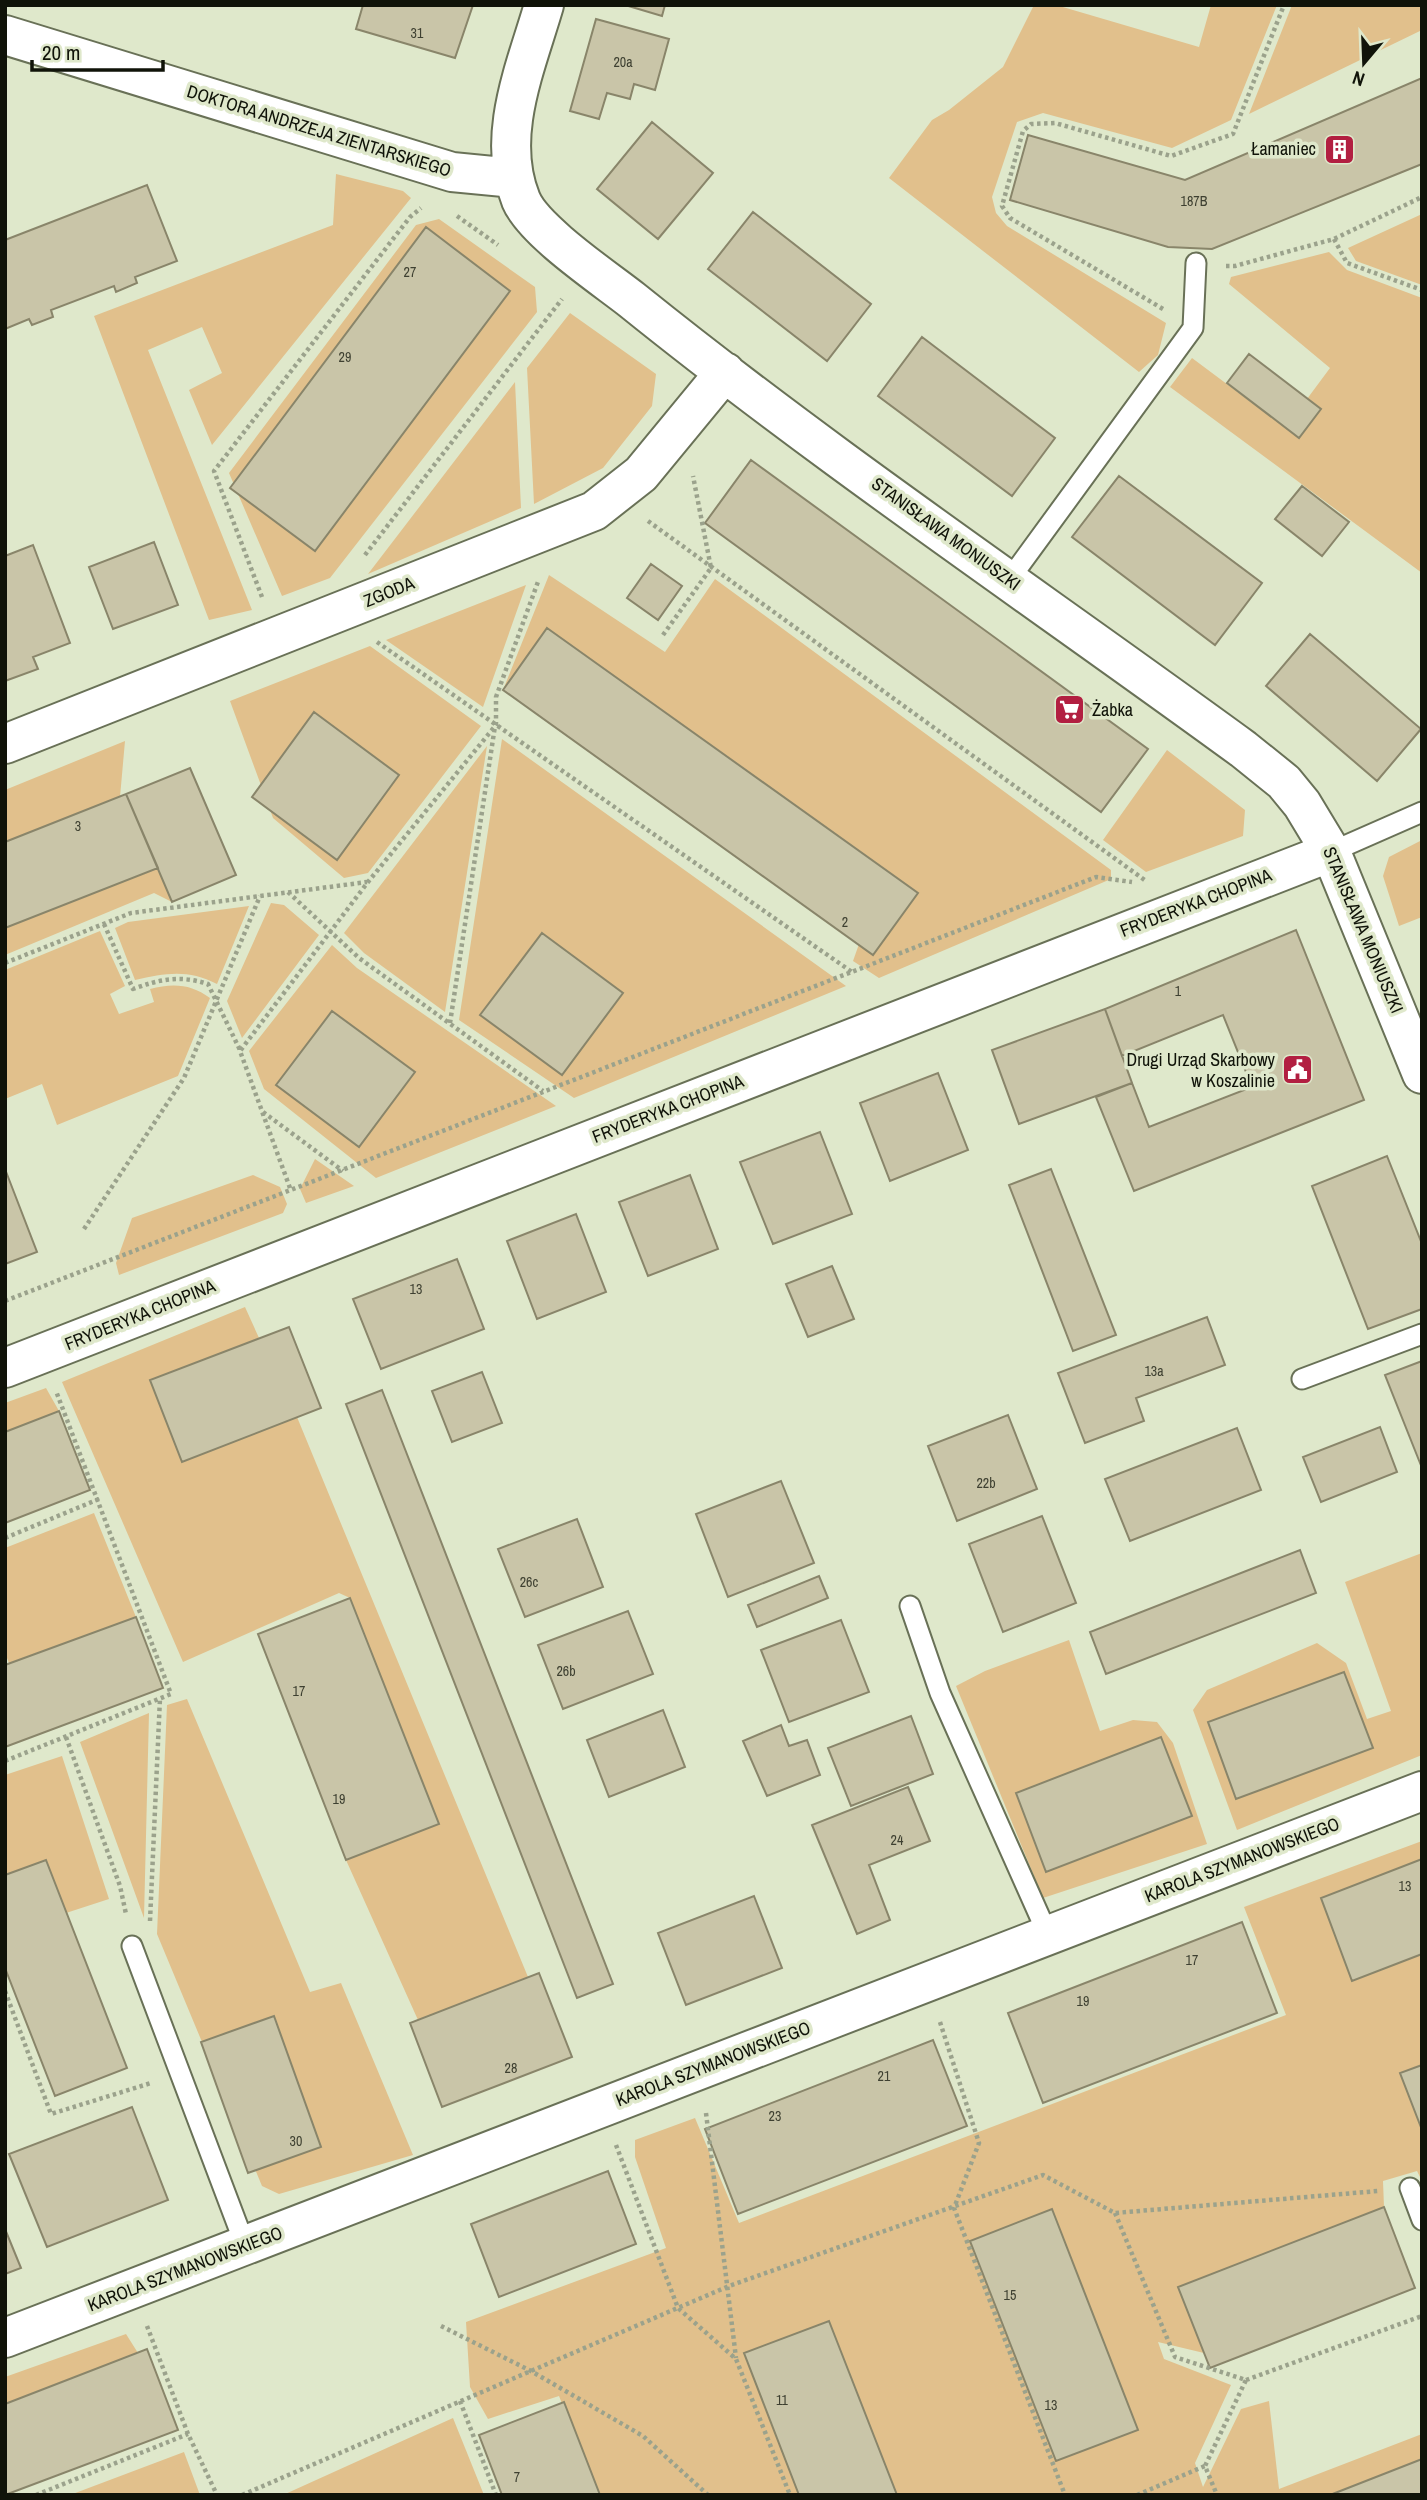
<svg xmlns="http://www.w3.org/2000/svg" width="1427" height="2500" viewBox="0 0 1427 2500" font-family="'Archivo Narrow',sans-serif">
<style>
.green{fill:#e1c08c}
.building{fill:#c9c5a8;stroke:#89856a;stroke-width:2}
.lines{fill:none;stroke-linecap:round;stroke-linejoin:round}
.service-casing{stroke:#697157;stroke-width:23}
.minor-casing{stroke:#697157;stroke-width:42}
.path{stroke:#9ba28c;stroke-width:4.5;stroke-dasharray:3.5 3.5;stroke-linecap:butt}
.service{stroke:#fff;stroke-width:19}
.minor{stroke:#fff;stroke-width:38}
.labels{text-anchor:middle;stroke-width:7;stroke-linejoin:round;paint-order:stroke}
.number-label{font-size:14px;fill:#3e4031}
.street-label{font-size:18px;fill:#101309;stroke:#dfe8cb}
.poi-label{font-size:18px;fill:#101309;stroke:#dfe8cb;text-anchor:end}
</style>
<rect width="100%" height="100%" fill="#dfe8cb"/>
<path class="green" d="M1034,5H1056L1199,47L1211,5H1277L1231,120L1172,148L1043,113L1017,122L992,197L996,213L1007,226L1166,323L1158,355L1139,372L889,178L932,120L949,110L1003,67Z
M1292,5H1422V30L1249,114Z
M336,174L403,191L411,198L212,445L189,390L222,373L202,327L148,350L252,610L209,620L94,316L333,225Z
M1422,214V285L1356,261L1348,248Z
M439,219L535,287L537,312L330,578L282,596L229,473L416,225Z
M1329,252L1347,270L1422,298V573L1170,387L1192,358L1299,438L1307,399L1330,368L1229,284L1231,277Z
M570,313L656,374L652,406L603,468L534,504L527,368Z
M515,382L521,508L368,574Z
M549,575L665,652L715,579L1111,870V879L879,978L853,961L859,944L873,955L917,892L547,628L503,690Z
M526,585L483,707L386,640Z
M370,646L481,726L368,873L344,878L273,818L230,701Z
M502,739L846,986L574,1098L459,1020Z
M125,741L120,797L126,794L172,902L154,893L5,955V790Z
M487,746L445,1012L364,953L344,933Z
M1167,750L1245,810L1243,836L1146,872L1103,840Z
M1422,840V917L1399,926L1383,876L1389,857Z
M271,903L284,905L319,935L242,1038L227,1001Z
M249,906L217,984C188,969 166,973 135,980L115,928L128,922Z
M100,931L125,986L110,994L119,1014L154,1002L150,989C173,983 191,984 210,998L178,1076L57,1125L42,1084L5,1099V970Z
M332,945L357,968L556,1106L376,1178L264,1089L249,1051Z
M315,1159L354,1186L306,1203L300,1189Z
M253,1175L280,1187L287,1204L283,1213L119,1275L116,1263L132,1218Z
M245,1307L259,1338L150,1381L297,1417L528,1977L418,2020L346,1860L439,1824L350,1598L339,1593L183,1662L62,1382Z
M46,1388L59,1411L5,1432V1403Z
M94,1513L136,1617L9,1663L5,1653V1548Z
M1422,1553V1755L1237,1830L1193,1710L1207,1690L1317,1643L1346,1663L1367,1719L1391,1711L1345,1582Z
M1069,1640L1100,1731L1133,1720L1157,1722L1173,1743L1207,1844L1043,1898L956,1686L985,1671Z
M187,1699L310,1992L341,1983L413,2155L279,2194L262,2186L157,1934L167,1705Z
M149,1713L144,1918L80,1742Z
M62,1756L109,1899L66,1913L45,1860L5,1875V1775Z
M1422,1841V2181L1417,2171L1383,2181L1384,2207L1179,2287L1204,2353L1158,2342L1164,2359L1231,2385L1195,2463L1203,2487L1241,2409L1269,2401L1279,2489L1422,2434V2459L1330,2495H598L559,2396L488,2419L470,2387L466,2322L666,2248L635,2157V2140L695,2118L739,2223L1286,2015L1244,1907Z
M126,2334L138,2353L5,2404V2377Z
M453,2418L484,2495H283Z
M184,2452L200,2495H70Z"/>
<path class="building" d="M363,5H473L455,58L356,29Z
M625,5H665L662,16Z
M596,19L669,39L655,90L634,84L630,99L607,93L599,119L570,111Z
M1422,78V164L1212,249L1168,247L1010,200L1028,135L1185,180Z
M652,122L713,173L658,239L597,189Z
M147,185L177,261L135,277L137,283L116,292L114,286L51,310L53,317L32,325L29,319L5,329V240Z
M753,212L871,304L827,361L708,269Z
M426,227L510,291L315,551L230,488Z
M922,337L1055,438L1012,496L878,396Z
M1249,354L1321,409L1299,438L1227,383Z
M751,460L1148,749L1101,812L705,523Z
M1119,476L1262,583L1215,645L1072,537Z
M1302,486L1349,522L1322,556L1275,519Z
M154,542L178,605L113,629L89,567Z
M33,545L70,643L33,657L38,669L5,681V556Z
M651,564L682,586L658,620L627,598Z
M547,628L918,893L873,955L503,690Z
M1310,634L1421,729L1377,781L1266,686Z
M314,712L399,775L337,860L252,797Z
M190,768L236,875L172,902L126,794Z
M126,794L158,868L5,928V842Z
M1296,930L1364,1100L1134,1191L1096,1097L1132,1083L1149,1127L1252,1087L1223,1015L1122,1056L1105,1009Z
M542,933L623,993L562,1075L480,1015Z
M1105,1009L1132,1083L1019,1124L992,1050Z
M332,1011L415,1072L359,1147L276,1085Z
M938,1073L968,1150L890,1181L860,1103Z
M820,1132L852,1214L773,1244L740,1162Z
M1387,1156L1422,1244V1309L1368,1329L1312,1186Z
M5,1169L37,1252L5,1264Z
M1051,1169L1116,1335L1073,1351L1009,1185Z
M690,1175L718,1249L648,1276L619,1202Z
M576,1214L606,1292L537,1319L507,1241Z
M457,1259L484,1329L381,1369L353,1299Z
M832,1266L854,1319L808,1337L786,1284Z
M1207,1317L1225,1365L1136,1398L1144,1421L1085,1443L1058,1373Z
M289,1327L321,1408L182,1462L150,1380Z
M1422,1361V1468L1385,1375Z
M482,1372L502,1423L452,1442L432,1391Z
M382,1390L613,1984L577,1998L346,1404Z
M59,1411L90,1490L5,1523V1432Z
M1008,1415L1037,1489L957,1521L928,1446Z
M1380,1427L1397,1472L1321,1502L1303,1457Z
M1237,1428L1261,1490L1130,1541L1105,1479Z
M781,1481L814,1563L728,1597L696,1514Z
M1042,1516L1076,1603L1003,1632L969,1544Z
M577,1519L603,1587L525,1617L498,1549Z
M1300,1550L1316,1593L1106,1674L1090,1632Z
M819,1576L828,1598L757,1627L748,1605Z
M350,1598L439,1824L346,1860L258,1634Z
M628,1611L653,1674L563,1709L538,1645Z
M136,1617L163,1688L5,1747V1665Z
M841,1620L869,1692L789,1722L761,1650Z
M1344,1672L1373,1748L1236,1799L1208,1722Z
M663,1710L685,1767L609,1797L587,1740Z
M911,1716L933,1774L851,1806L828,1748Z
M781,1725L789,1746L807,1740L820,1775L767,1796L743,1741Z
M1161,1737L1192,1816L1046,1872L1016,1793Z
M908,1787L930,1841L869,1865L890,1920L857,1934L812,1825Z
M1422,1859V1954L1352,1981L1321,1898Z
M46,1860L127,2068L55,2096L5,1968V1875Z
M754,1896L782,1968L686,2005L658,1933Z
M1242,1922L1277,2013L1043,2103L1008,2013Z
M539,1973L572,2057L442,2107L410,2023Z
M274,2016L321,2147L248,2173L201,2042Z
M933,2040L967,2126L738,2214L705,2129Z
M1422,2065V2130L1400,2073Z
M132,2107L168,2200L47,2247L9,2154Z
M608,2171L636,2244L499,2297L471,2224Z
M1384,2207L1415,2288L1210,2368L1178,2287Z
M1052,2209L1138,2430L1056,2461L970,2241Z
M5,2229L21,2268L5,2274Z
M829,2321L897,2495H799L744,2353Z
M147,2349L178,2430L5,2495V2404Z
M564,2402L600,2495H502L479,2435Z
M1422,2459V2495H1330Z"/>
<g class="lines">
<defs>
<path id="service" d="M1009,580L1193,328L1196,263
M1331,852L1422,812
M1302,1379L1422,1334
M910,1606L940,1693L1048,1935
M132,1946L245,2245
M1410,2188L1422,2220"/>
<path id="minor" d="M544,5C526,67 495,136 521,200C534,231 604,278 632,300C828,458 1039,600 1243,749L1284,782L1302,804L1331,852L1422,1074
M5,35L452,172L514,178
M5,744L594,511L641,474L725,372
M5,1368L1331,852
M5,2338L1422,1791"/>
</defs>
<use href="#service" class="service-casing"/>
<use href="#minor" class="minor-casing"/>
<path class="path" d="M457,216L498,245
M1334,239L1347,263L1422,290
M1226,266H1235L1334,239L1422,197
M1163,309L1010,218L1002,206L1023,131L1031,124L1055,123L1171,156L1233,134L1284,5
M648,521L1146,881
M365,555L562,299
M262,597L214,471L410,217L421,208
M663,635L711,568L693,476
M377,642L852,972
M288,892L359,958L543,1091
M104,924L133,989C160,979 180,975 208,984L240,1050
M5,963L131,913L367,882
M450,1023L495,726
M263,1112L343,1171
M290,1188L240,1051L368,882L496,725V697L539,579
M84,1229L184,1078L260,896
M5,1301L1096,877L1132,882
M5,1538L99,1499
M66,1737L120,1886L126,1914
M5,1761L171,1694L56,1391
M150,1921L160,1698
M5,1991L51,2114L151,2083
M940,2022L979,2143L954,2208L1065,2495
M706,2113L736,2358
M616,2145L678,2308L736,2359L790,2495
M1115,2213L1175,2357L1246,2380L1205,2466L1217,2495
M147,2326L188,2434L217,2495
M441,2326L531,2371L643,2436L708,2495
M1246,2380L1422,2316
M460,2401L496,2495
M36,2495L188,2434
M242,2495L729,2286L1043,2175L1115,2213L1378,2191
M1137,2495L1205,2466"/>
<use href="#service" class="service"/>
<use href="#minor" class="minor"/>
</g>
<defs>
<symbol id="building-square" viewBox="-11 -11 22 22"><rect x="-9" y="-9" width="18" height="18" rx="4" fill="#b21f41" stroke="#dfe8cb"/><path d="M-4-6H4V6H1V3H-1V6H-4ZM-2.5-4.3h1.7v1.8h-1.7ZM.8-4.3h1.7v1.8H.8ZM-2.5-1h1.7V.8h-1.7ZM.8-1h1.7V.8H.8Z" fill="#fff"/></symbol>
<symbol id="supermarket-square" viewBox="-11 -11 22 22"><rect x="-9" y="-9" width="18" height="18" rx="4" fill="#b21f41" stroke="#dfe8cb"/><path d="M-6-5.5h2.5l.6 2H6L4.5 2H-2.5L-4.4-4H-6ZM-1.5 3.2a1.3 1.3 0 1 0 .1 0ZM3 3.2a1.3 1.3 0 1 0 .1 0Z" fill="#fff"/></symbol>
<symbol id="civic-square" viewBox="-11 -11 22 22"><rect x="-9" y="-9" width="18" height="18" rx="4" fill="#b21f41" stroke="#dfe8cb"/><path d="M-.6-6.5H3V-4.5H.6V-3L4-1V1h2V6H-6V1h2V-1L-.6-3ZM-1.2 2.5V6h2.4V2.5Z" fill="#fff"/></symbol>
</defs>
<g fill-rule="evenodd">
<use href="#building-square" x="1322" y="132" width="35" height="35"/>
<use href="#supermarket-square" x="1052" y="692" width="35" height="35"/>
<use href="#civic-square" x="1280" y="1052" width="35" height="35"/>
</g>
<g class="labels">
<g class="number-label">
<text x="417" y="38">31</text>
<text x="623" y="67">20a</text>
<text x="1194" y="206">187B</text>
<text x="410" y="277">27</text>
<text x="345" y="362">29</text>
<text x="78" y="831">3</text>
<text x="845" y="927">2</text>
<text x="1178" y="996">1</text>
<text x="416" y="1294">13</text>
<text x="1154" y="1376">13a</text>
<text x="986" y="1488">22b</text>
<text x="529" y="1587">26c</text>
<text x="566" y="1676">26b</text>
<text x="299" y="1696">17</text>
<text x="339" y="1804">19</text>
<text x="897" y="1845">24</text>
<text x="1405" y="1891">13</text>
<text x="1192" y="1965">17</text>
<text x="1083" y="2006">19</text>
<text x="511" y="2073">28</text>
<text x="884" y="2081">21</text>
<text x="775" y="2121">23</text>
<text x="296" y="2146">30</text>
<text x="1010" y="2300">15</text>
<text x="782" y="2405">11</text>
<text x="1051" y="2410">13</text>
<text x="517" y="2482">7</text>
</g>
<g class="street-label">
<text transform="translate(319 131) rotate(17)" y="6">DOKTORA ANDRZEJA ZIENTARSKIEGO</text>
<text transform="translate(946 534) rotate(36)" y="6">STANISŁAWA MONIUSZKI</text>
<text transform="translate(389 592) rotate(-22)" y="6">ZGODA</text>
<text transform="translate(1196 903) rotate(-21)" y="6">FRYDERYKA CHOPINA</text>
<text transform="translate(1363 930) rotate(67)" y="6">STANISŁAWA MONIUSZKI</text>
<text transform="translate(668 1109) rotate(-21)" y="6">FRYDERYKA CHOPINA</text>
<text transform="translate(140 1315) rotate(-22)" y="6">FRYDERYKA CHOPINA</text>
<text transform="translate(1242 1860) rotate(-21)" y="6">KAROLA SZYMANOWSKIEGO</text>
<text transform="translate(713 2064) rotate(-21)" y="6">KAROLA SZYMANOWSKIEGO</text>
<text transform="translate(185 2269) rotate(-21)" y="6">KAROLA SZYMANOWSKIEGO</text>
</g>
<g class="poi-label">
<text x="1316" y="155">Łamaniec</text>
<text x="1092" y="716" text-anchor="start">Żabka</text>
<text x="1275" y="1066">Drugi Urząd Skarbowy<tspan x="1275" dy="21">w Koszalinie</tspan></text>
</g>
</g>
<rect width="1427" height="2500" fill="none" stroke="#101309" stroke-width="14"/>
<g transform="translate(1364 63) rotate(199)" stroke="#dfe8cb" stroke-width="5" paint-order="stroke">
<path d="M0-5L12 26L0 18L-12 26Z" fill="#101309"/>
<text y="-10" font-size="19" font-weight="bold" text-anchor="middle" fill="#101309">N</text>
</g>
<path d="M32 60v10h131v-10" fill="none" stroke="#101309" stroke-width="3.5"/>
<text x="42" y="60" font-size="21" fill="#101309" stroke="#dfe8cb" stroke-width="5" paint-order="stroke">20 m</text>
</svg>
